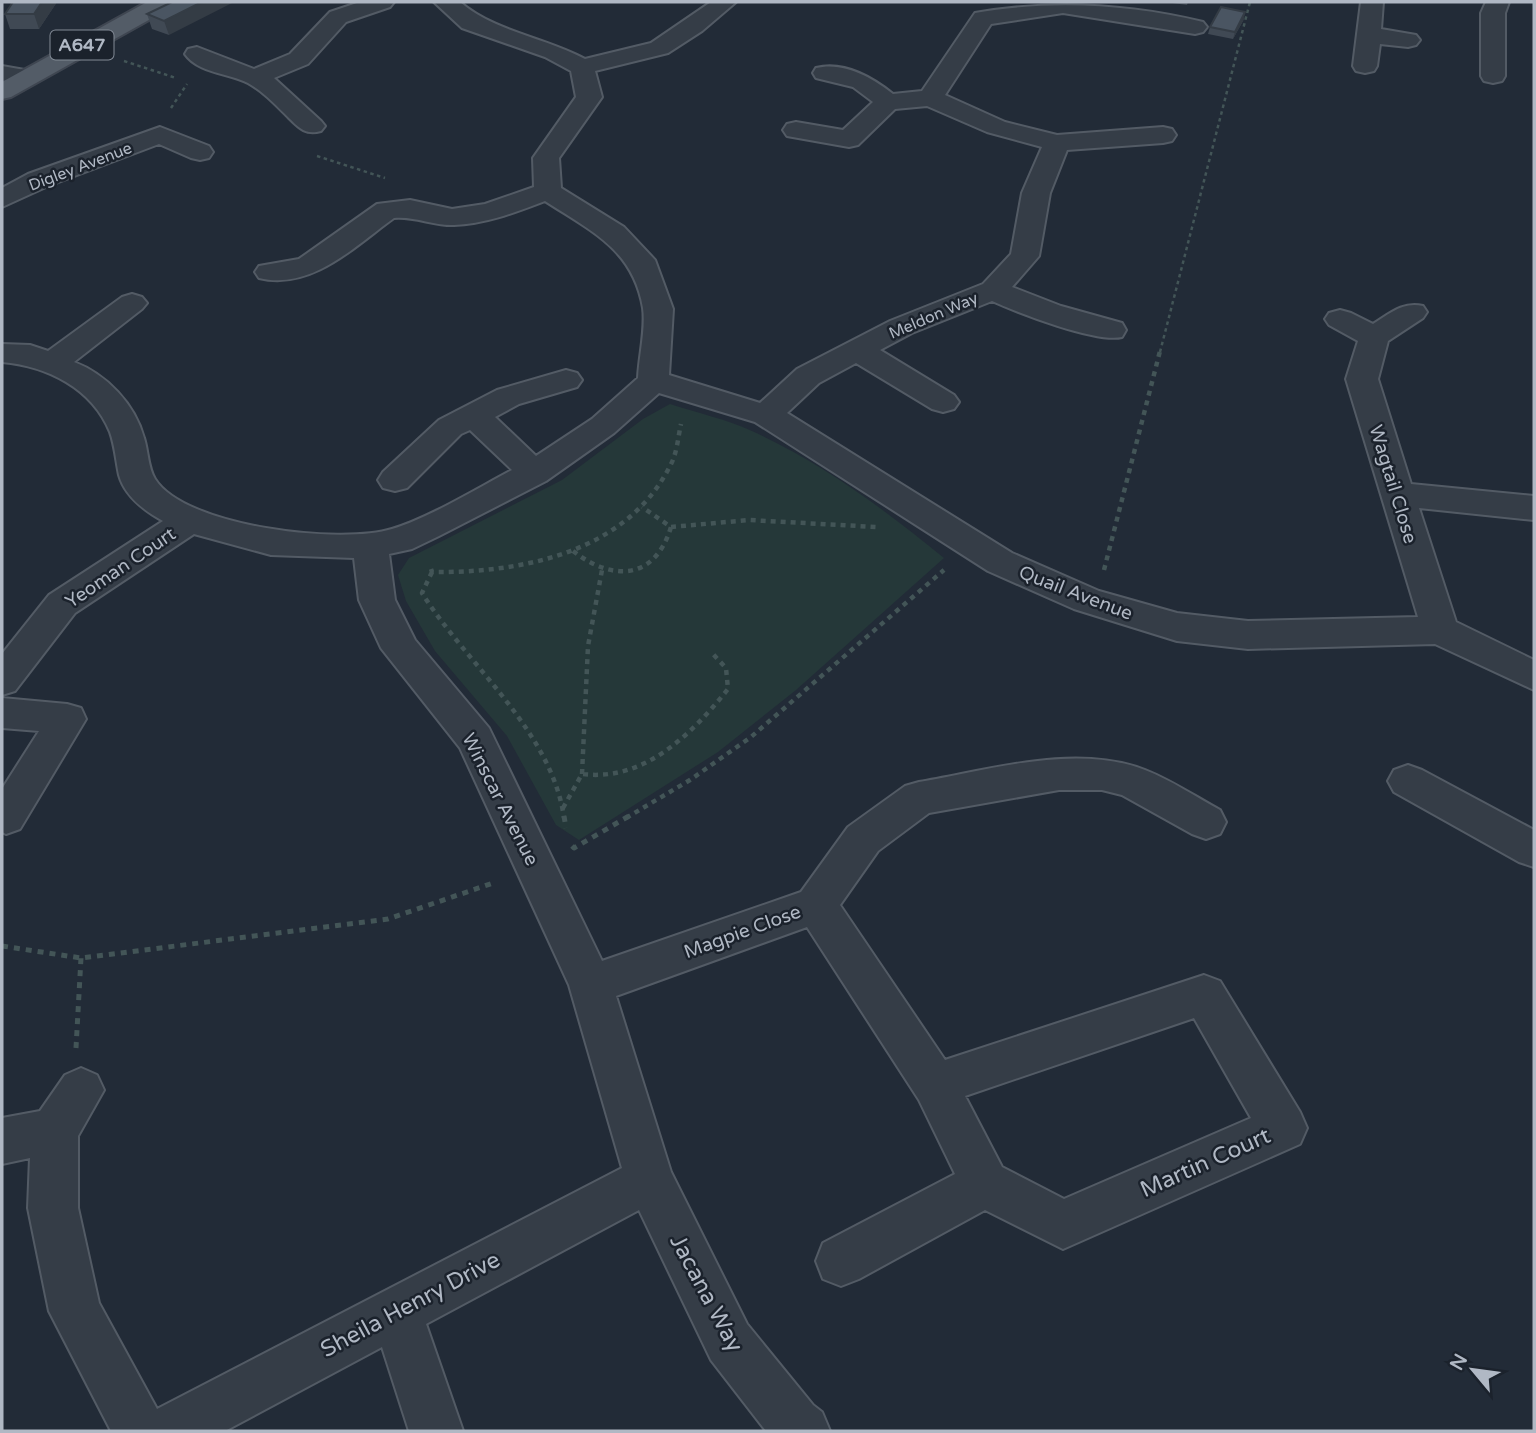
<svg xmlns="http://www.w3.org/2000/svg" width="1536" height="1433" viewBox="0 0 1536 1433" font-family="'Varela Round',sans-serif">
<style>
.green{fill:#253839}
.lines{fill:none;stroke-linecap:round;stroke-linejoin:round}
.minor-casing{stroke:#535b65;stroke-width:4}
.major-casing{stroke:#3f4651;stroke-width:4}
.path-far2{stroke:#435557;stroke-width:2.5;stroke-dasharray:3.5 3.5;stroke-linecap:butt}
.path-far1{stroke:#435557;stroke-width:4.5;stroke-dasharray:5 5;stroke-linecap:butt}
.path{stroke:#435557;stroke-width:5;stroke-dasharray:6 6;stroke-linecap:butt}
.minor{fill:#353d47;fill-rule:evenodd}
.major{fill:#535c67;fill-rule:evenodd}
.wall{fill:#404954}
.shaded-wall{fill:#343c45}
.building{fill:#4a5562;stroke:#343c45;stroke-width:2}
.labels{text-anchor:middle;stroke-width:5;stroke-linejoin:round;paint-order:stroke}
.far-street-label{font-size:16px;fill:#b0b8c4;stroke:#1b222c}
.shield{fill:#1b222c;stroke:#838b96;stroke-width:2}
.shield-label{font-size:18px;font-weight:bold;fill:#b0b8c4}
.street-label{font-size:19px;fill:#b0b8c4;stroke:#1b222c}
.near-street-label{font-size:23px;fill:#b0b8c4;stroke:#1b222c}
</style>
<rect width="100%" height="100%" fill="#222b37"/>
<path class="green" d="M670,404C697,413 726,419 752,431C822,463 884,509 944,558L796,690L718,752L579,840L556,825L507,736L435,651L406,601L398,575L409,558L562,480L643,419Z"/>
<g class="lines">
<defs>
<path id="minor" d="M360,2H394L390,7L346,22L308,64L274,78L321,121L325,126L321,131C306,135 300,129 289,118C276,105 264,92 248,83C229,73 198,73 185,54L188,49L197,47L254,69L290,54L330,12Z
M434,2H460C495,32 544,37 585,59L651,43L711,2H736L702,31L668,53L595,71L602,97L559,158L561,188L624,227L655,260L673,309L669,375L760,403L797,369L890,321L983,284L1011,254L1022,193L1042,147L987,132L927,106L895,109L858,145L849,147L787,136L783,130L787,124L796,122L843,130L873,102L853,87L816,78L813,73L816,68C844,61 873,78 893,94L922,91L975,13C1050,0 1129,4 1203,22L1207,27L1203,32L1195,34L1063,13L991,24L945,95L1005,122L1057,135L1163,127L1172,129L1176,135L1172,141L1163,143L1067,150L1050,193L1039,256L1012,287L1061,306L1122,323L1126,330L1122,337C1096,343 1019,313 992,301L912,333L880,350L954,395L959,402L954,409L943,412L932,409L856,363L819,383L787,413L1012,553L1099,591L1177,613L1248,621L1418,617L1346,379L1358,341L1329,325L1325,319L1329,313L1340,310L1351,313L1373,324C1389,314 1403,301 1423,306L1427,312L1423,318L1388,341L1378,379L1411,484L1534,496V520L1419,508L1456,622L1534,660V690L1435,644L1248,649L1177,641L1074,609L988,571L755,422L659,393L614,433L546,481L439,536L412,549L389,554L395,600L415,640L489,728L602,961L801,892L848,827L905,786L919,782C990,770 1076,743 1145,770C1171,780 1196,797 1220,810L1226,822L1220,834L1206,839L1192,834L1122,795L1102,790H1059L929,813L878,851L840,905L945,1060L1204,975L1220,981L1300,1112L1307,1128L1300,1144L1063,1249L985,1210L859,1279L841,1286L823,1279L816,1261L823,1243L955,1174L919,1100L807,927L616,996L671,1172L747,1324L813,1405L822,1412L830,1431H766L711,1360L639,1210L426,1324L463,1431H409L382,1347L225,1431H111L49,1311L28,1208L30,1158L2,1164V1118L40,1111L65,1075L81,1068L97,1075L104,1090L78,1136V1208L99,1303L157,1409L622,1168L569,985L460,748L381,648L359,600L354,558L271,555L194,534L75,613L15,691L2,695V654L49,595L163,521C145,511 125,497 119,475C116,461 115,446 110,432C92,388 47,366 2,362V344L30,345L48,351L122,297L132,294L142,297L147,303L142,309L74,362C106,374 135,404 144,438C148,450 148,468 155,479C185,527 341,545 392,529C429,518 476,489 512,470L470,430L461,434L407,488L395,491L383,488L378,480L383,472L439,420L497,390L566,370L577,373L582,380L577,387L519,404L495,417L536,456L592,419L638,378C639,356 646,329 643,308C633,249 591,231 545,201C516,212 486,224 454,225C434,226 415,216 394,218C355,246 311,291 259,278L255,272L259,266L299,259L377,204L410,200L452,209L485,204L534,187L533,158L576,97L571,71L545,57L462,28ZM1194,1018L1251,1118L1064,1199L1002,1167L965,1096Z
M1361,2H1383L1381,29L1416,35L1420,40L1416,45L1408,47L1380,44L1377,66L1374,71L1365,73L1356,71L1353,66Z
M1486,2H1509L1505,13V76L1502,81L1493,83L1484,81L1481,76V13Z
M2,66L36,72L39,77L36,82L27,84L2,80Z
M160,127L209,146L213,152L209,158L200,160L191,158L159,144L48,186L2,207V188L28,174Z
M2,698L67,704L81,708L86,719L20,829L6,834L2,832V789L39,731L2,728Z
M1408,765L1422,770L1534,830V867L1519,862L1394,792L1388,781L1394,770Z"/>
<path id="major" d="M147,2H176L172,7L11,97L2,99V82Z"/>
</defs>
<use href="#minor" class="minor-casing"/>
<use href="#major" class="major-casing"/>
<path class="path-far2" d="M124,61L176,78
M171,108L187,84
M317,156L385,178
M1160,352L1250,2"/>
<path class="path-far1" d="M671,527L749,520L876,527
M573,551C613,582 655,580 671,527L642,507
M431,569L432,572C521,573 626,553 670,466C677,454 678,437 681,424
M1104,570L1160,351
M432,572L422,593C467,665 552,731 564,818
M582,774L588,646L602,570
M563,808L582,774C644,782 692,734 728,689L726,668L712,653
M626,818L690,780L751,737L944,570"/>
<path class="path" d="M564,816L566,828
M572,846L574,848L629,816
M2,946L81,958L388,919L496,882
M76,1048L81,958"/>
<use href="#minor" class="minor"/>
<use href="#major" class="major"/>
</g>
<path class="wall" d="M13,2H57L39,29H10L5,14Z
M172,2L169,35L152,29L147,14Z
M1165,2H1188L1187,5Z
M1244,19L1233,39L1208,34L1210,27Z"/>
<path class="shaded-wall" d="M42,2H57L39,29L34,14Z
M202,2H234L169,35L164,21Z
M1245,12L1244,19L1233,39L1235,32Z"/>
<path class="building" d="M13,2H42L34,14H5Z
M172,2H202L164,21L147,14Z
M1221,7L1245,12L1235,32L1210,27Z"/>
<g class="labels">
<g class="far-street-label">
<text transform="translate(80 166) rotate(-21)" y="6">Digley Avenue</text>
<text transform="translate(933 315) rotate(-23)" y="6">Meldon Way</text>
</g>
<rect class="shield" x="50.5" y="30.5" width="63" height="29" rx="5"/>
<g class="shield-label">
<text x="82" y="51">A647</text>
</g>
<g class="street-label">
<text transform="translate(1394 484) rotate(73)" y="7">Wagtail Close</text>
<text transform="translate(120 567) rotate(-34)" y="7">Yeoman Court</text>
<text transform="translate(1076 592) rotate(21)" y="7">Quail Avenue</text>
<text transform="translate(501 799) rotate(63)" y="7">Winscar Avenue</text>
<text transform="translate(742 931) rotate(-20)" y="7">Magpie Close</text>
</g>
<g class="near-street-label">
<text transform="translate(1205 1162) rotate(-24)" y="8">Martin Court</text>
<text transform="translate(707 1293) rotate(62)" y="8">Jacana Way</text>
<text transform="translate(410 1304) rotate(-28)" y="8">Sheila Henry Drive</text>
</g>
</g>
<rect width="1536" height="1433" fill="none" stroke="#b0b8c4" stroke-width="7"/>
<g transform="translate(1473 1370) rotate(299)" stroke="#1b222c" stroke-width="5" paint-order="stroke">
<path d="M0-5L12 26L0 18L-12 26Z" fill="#b0b8c4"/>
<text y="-10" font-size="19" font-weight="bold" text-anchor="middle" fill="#b0b8c4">N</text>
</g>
</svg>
